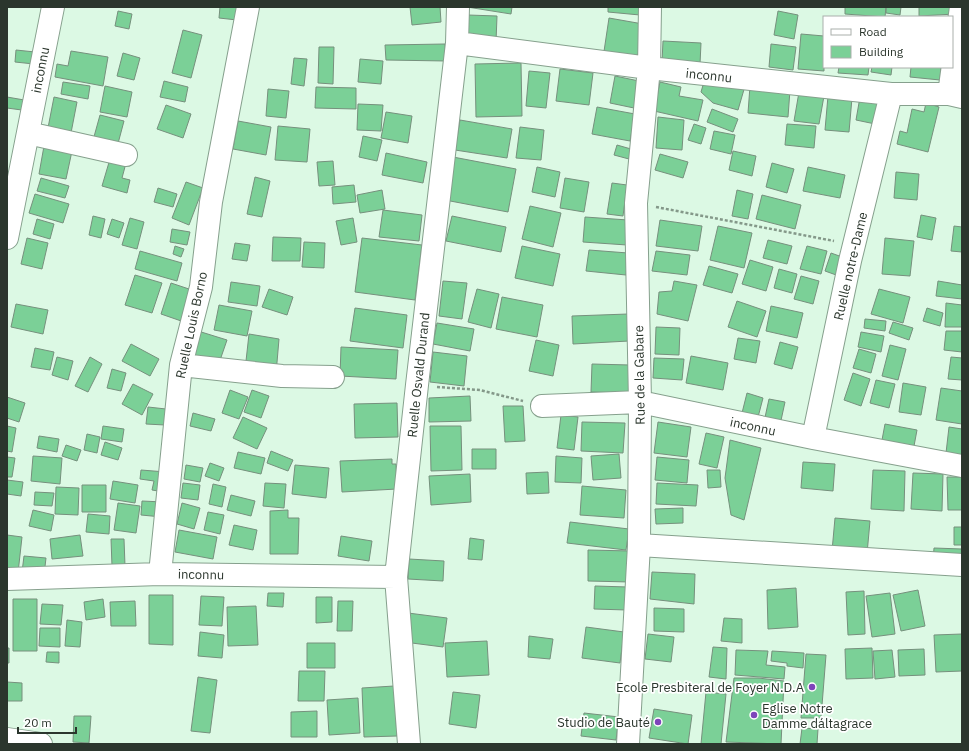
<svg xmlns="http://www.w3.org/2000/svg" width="969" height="751" viewBox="0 0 969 751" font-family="'IBM Plex Sans',sans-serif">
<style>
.building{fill:#7bd097;stroke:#76907d}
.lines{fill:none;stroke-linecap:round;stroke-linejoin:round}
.street-casing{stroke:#86a08d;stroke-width:24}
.path{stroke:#849889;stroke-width:2.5;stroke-dasharray:3 2;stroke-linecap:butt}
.street{stroke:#fff;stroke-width:22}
.poi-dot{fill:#7e44ba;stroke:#fff;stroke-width:1.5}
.labels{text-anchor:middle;stroke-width:3.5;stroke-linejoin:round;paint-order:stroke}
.street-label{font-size:13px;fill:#2b362d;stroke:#fff}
.poi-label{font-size:13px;fill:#2b362d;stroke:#fff;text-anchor:end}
</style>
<rect width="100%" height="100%" fill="#dcf9e4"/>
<path class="building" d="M220,7H238L237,20L219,18Z
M410,7H440L441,22L412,25Z
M467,7H512L511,14Z
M608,7H640V15L608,12Z
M845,7H886L885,17L845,14Z
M886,7H901L900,15L886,13Z
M919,7H954L955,14L919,16Z
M118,11L132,14L129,29L115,26Z
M778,11L798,15L794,39L774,35Z
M468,15L497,16L496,42L467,41Z
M609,18L643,24L637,63L603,58Z
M183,30L202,35L191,78L172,73Z
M801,34L824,36V71L798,69Z
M663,41L701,43L700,64L662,62Z
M445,44L446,61L386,60L385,45Z
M771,44L796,47L793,70L769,67Z
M319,47H334L333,84L318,83Z
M16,50L35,52L34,64L15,62Z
M71,51L108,57L103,86L55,77L57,64L68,66Z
M123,53L140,58L134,80L117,76Z
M294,58L307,59L304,86L291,84Z
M360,59L383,61L381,84L358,82Z
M521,63L522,116L476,117L475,64Z
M839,67H869L868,75L838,73Z
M872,67H892L891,75L871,72Z
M911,67H941L940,80L910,77Z
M560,69L593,73L589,105L556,101Z
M529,71L550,73L546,108L526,106Z
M706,75L745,86L738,110L713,103L701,92Z
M615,76L639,81L634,108L610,103Z
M164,81L188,87L185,102L160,97Z
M63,82L90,86L88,99L61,94Z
M660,82L681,87L679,96L703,100L698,121L654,111Z
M105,86L132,92L127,117L100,112Z
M750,86L790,90L788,117L748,113Z
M316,87L356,88V109L315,108Z
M268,89L289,91L286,118L266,116Z
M799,92L824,96L819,124L794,121Z
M828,96L852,98L849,132L825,130Z
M7,97L30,101L29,111L7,108Z
M54,97L77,102L70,138L47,133Z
M860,97L885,102L880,125L856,120Z
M926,103L939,107L928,152L897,144L900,131L907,133L912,109L924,112Z
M358,104L383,105L381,131L357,130Z
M166,105L191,114L183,138L157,129Z
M597,107L635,114L630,141L592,134Z
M712,109L738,119L733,132L707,122Z
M386,112L412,116L408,143L381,138Z
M100,115L124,121L116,151L92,144Z
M658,117L684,120L682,150L656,148Z
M460,120L512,129L507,158L455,150Z
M238,121L271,127L266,155L233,149Z
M694,124L706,128L701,144L688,140Z
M787,124L816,126L814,148L785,145Z
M278,126L310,129L307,162L275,160Z
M520,127L544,130L541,160L516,158Z
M714,131L735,135L731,154L710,149Z
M363,136L382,140L377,161L359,157Z
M617,145L631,149L629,159L614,155Z
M44,146L72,151L66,179L39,174Z
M733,151L756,156L752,176L729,170Z
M386,153L427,162L423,183L382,175Z
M660,154L688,162L683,178L655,170Z
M453,157L516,169L508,212L445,200Z
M110,159L126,163L122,178L130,180L127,193L102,186Z
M333,161L335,185L319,186L317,162Z
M772,163L794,169L787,193L766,187Z
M537,167L560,172L555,197L532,192Z
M808,167L845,175L840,198L803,191Z
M896,172L919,174L917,200L894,198Z
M255,177L270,181L262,217L247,214Z
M41,178L69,186L65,198L37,191Z
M565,178L589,182L584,212L560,208Z
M186,182L203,188L189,225L172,218Z
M612,183L627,185L623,216L607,214Z
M354,185L356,202L333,204L332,187Z
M158,188L177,194L173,207L154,202Z
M382,190L385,209L360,213L357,195Z
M737,190L753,194L748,219L732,216Z
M35,194L69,204L63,223L29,213Z
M762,195L801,205L795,229L756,219Z
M530,206L561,213L553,247L522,239Z
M383,210L422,215L419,241L379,237Z
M921,215L936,218L932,240L917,237Z
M93,216L105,219L101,238L89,235Z
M452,216L506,227L501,252L446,241Z
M585,217L628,220L627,245L583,242Z
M130,218L144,222L137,249L122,245Z
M353,218L357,242L341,245L336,221Z
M37,219L54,224L50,239L33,234Z
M112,219L124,223L119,238L107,234Z
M660,220L702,226L698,251L656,246Z
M718,226L752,233L744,268L710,260Z
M954,226L962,227V252L951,251Z
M172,229L190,232L187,245L170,242Z
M273,237L301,238L300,261H272Z
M27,238L48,243L42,269L21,264Z
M362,238L422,245L415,300L355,292Z
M885,238L914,241L910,276L882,274Z
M768,240L792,246L787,264L763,258Z
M304,242L325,243L324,268L302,267Z
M235,243L250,245L247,261L232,259Z
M175,246L184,249L181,257L173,254Z
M522,246L560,254L553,286L515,278Z
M807,246L827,251L821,274L800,269Z
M589,250L628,253L626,275L586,271Z
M140,251L182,263L177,281L135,269Z
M656,251L690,255L687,275L652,271Z
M831,253L845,258L839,276L825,271Z
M750,260L773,267L766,291L742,284Z
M709,266L738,274L732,293L703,285Z
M779,269L797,274L792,293L774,288Z
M135,275L162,283L152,313L125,305Z
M801,276L819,281L813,304L794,299Z
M443,281L467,283L462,319L439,316Z
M674,281L697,285L688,321L657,314L659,292L672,291Z
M938,281L962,285V299L936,296Z
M231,282L260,286L257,306L228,302Z
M171,283L198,292L187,323L161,314Z
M269,289L293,297L287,315L262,307Z
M477,289L499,294L491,328L468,322Z
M879,289L910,297L903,323L871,314Z
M502,297L543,305L537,337L496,329Z
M737,301L766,311L757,337L728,327Z
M946,303L962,305V327H945Z
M16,304L48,310L43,334L11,327Z
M219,305L252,311L247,336L214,330Z
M771,306L803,313L797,338L766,331Z
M355,308L407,315L403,348L350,341Z
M927,308L943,313L940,326L923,321Z
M628,314L629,341L573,344L572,316Z
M865,319L886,321L885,331L864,328Z
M893,322L913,328L909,340L889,333Z
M437,323L474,329L470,351L433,344Z
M656,327L680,328L679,355L655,354Z
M198,331L227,340L218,366L190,356Z
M946,331H962V352L944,350Z
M861,332L884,336L881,352L858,347Z
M249,334L279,339L276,374L245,370Z
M738,338L760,341L756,363L734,359Z
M536,340L559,345L553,376L529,371Z
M780,342L798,347L792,369L774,364Z
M131,344L159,359L150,376L122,361Z
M890,345L906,349L898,380L882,376Z
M341,347L398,350L396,379L340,376Z
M35,348L54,352L50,370L31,367Z
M859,349L876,354L871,373L853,368Z
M433,352L467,356L464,386L430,382Z
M691,356L728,363L723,390L686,383Z
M57,357L73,361L68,380L52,375Z
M90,357L102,364L88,392L75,386Z
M951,357L962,358V380L948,379Z
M654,358L684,359L682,380L653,378Z
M592,364L630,365L629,393L591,392Z
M112,369L126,373L121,391L107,388Z
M853,373L870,379L861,406L844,400Z
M876,380L895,384L889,408L870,403Z
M903,383L926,387L921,415L899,412Z
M133,384L153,394L142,415L122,404Z
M941,388L962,391V424L936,420Z
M230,390L248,397L239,419L222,413Z
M252,390L269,396L261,418L244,412Z
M747,393L763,398L757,421L741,417Z
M470,396L471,421L429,422V398Z
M7,397L25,403L19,422L7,418Z
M769,399L785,402L780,425L764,422Z
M397,403L398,437L355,438L354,404Z
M503,406H523L525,441L505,442Z
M148,407L166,409L165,425L146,424Z
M193,413L215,419L211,431L190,426Z
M561,415L578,417L574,450L557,448Z
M243,417L267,428L257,449L233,438Z
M582,422L625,423L623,453L581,451Z
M658,422L691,427L687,457L654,453Z
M885,424L917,430L914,446L882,440Z
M7,426L16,428L12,452L7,451Z
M103,426L124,429L122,442L101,439Z
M430,426H461L462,470L431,471Z
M949,427L962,429V455L946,453Z
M706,433L724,437L717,468L699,464Z
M87,434L100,437L97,453L84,450Z
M39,436L59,439L57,452L37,448Z
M730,440L761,448L744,520L731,515L725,478Z
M105,442L122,448L118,460L101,455Z
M66,445L81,450L77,461L62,456Z
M472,449H496V469H472Z
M271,451L293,460L288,471L267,463Z
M238,452L265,458L261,474L234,468Z
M619,454L621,478L593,480L591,456Z
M33,456L62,458L60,484L31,481Z
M556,456L582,458L581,483L555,482Z
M7,457L15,458L12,477H7Z
M657,457L689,460L687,483L655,480Z
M392,459V464H396L397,489L342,492L340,461Z
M803,462L835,464L833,491L801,488Z
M210,463L224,468L219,481L205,476Z
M186,465L203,468L200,482L184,479Z
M295,465L329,468L326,498L292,494Z
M141,470L166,472L164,492L152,490L154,481L140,479Z
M707,470H720L721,487L708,488Z
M873,470L905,471L904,511L871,509Z
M548,472L549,493L527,494L526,473Z
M913,473L943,474L942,511L911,509Z
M470,474L471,502L431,505L429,476Z
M947,477H962V510H948Z
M7,480L23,482L21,496L7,494Z
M113,481L138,485L135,503L110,499Z
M183,483L200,485L198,500L181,498Z
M265,483L286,484L284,508L263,506Z
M657,483L698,485L696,506L656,504Z
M213,484L226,487L222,507L209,504Z
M82,485H106V512H82Z
M582,486L626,490L624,518L580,515Z
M56,487L79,488L78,515L55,514Z
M35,492L54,493L52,506L34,505Z
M231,495L255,501L251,516L227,510Z
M142,501L163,502L162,517L141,515Z
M118,503L140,506L136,533L114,530Z
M182,503L200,508L194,529L177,524Z
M683,508V523L656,524L655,509Z
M33,510L54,515L51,531L29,526Z
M288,510V518H299L298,554H270V511Z
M208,512L224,515L220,534L204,530Z
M88,514L110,516L109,534L86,532Z
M835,518L870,521L867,554L832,551Z
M570,522L629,529L626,550L567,543Z
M234,525L257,530L253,550L229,545Z
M954,527H962V545H954Z
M179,530L217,537L213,559L175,552Z
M7,535L22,537L18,573L7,572Z
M80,535L83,556L52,559L50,539Z
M341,536L372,541L369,561L338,556Z
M470,538L484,540L482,560L468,559Z
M111,539H124L125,566H112Z
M934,548L962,549V562L933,561Z
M588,550L631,551L630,582L588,581Z
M24,556L46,558L44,575L22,572Z
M409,559L444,561L443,581L408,579Z
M652,572L695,574L694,604L650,599Z
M595,586L628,587L627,610L594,609Z
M796,588L798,627L768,629L767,590Z
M918,590L925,626L901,631L893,595Z
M864,591L865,634L848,635L846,592Z
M268,593H284L283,607L267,606Z
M890,593L895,634L872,637L866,596Z
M149,595H173V645L149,644Z
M201,596L224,597L222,626L199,625Z
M316,597H332V622L316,623Z
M13,599H37V651H13Z
M103,599L105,617L86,620L84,602Z
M135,601L136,626H111L110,602Z
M338,601H353L352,631H337Z
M42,604L63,605L61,625L40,624Z
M256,606L258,645L228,646L227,607Z
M654,608L684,609V632L654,631Z
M408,613L447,618L443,647L404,642Z
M724,618L742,619V643L721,641Z
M67,620L82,622L80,647L65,646Z
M586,627L624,632L620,663L582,658Z
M40,628H60V647L39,646Z
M200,632L224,635L222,658L198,656Z
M648,634L674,637L671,662L645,659Z
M962,634V671L936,672L934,635Z
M529,636L553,639L550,659L528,657Z
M487,641L489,675L447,677L445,643Z
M307,643H335V668H307Z
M713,647L727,648L726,679L709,677Z
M7,648H9V663H7Z
M872,648L873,678L846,679L845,649Z
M924,649L925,675L899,676L898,650Z
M736,650L768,651L766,665L785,667L784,679L735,675Z
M892,650L895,677L875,679L873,651Z
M772,651L804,653L803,668L787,666V663L771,661Z
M47,652H59V663L46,662Z
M806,654L826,655L821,718H801Z
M299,671H325L324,701H298Z
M198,677L217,680L210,733L191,731Z
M734,678H758L784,681L781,744L726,742Z
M7,682L22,683V701H7Z
M394,686L397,736L364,737L362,688Z
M453,692L480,695L476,728L449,724Z
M706,692L726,694L721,744H701Z
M358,698L360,733L329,735L327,700Z
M654,709L692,715L688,744L649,738Z
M317,711V737H291V712Z
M584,713L619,717L616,740L581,736Z
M74,716H91L89,743L73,742Z
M802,728L818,729L817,744H800Z"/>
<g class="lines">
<defs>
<path id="street" d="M457,43L649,68L891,94H949L962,97
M949,94L961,7
M28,133L126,155
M7,238L53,7
M181,365L282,376L333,377
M542,406L640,402L813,438L962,466
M813,438L850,261L891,94
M639,545L962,565
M160,574L181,365L201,287L211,202L248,7
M7,579L160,574L396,577
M7,739L41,744
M409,744L396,577L417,385L457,43L458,7
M628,744L639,545L640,402L636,203L649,68L650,7"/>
</defs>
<use href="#street" class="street-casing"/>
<path class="path" d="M656,207L834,241
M437,387L480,390L523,401"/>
<use href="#street" class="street"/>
</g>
<g class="poi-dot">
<circle cx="812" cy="687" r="4"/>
<circle cx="754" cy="715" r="4"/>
<circle cx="658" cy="722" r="4"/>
</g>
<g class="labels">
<g class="street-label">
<text transform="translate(40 70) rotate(-79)" y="5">inconnu</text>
<text transform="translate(709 75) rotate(6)" y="5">inconnu</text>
<text transform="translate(850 266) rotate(-77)" y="5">Ruelle notre-Dame</text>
<text transform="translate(191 325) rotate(-78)" y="5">Ruelle Louis Borno</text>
<text transform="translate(418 375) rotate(-84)" y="5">Ruelle Osvald Durand</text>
<text transform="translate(639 375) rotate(-91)" y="5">Rue de la Gabare</text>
<text transform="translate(753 426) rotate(12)" y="5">inconnu</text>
<text transform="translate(201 574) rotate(1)" y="5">inconnu</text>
</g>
<g class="poi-label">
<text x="804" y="692">Ecole Presbiteral de Foyer N.D.A</text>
<text x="762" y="713" text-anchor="start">Eglise Notre<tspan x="762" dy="15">Damme dáltagrace</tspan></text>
<text x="650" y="727">Studio de Bauté</text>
</g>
</g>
<rect width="969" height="751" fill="none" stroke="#2b362d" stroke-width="16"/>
<rect x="823" y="16" width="130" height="52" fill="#ffffff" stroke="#aaafab"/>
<rect x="831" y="29" width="20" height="6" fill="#ffffff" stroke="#aaafab"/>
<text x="859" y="36" font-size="12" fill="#2b362d">Road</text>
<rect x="831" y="46" width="20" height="12" fill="#7bd097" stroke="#aaafab"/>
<text x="859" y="56" font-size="12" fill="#2b362d">Building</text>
<path d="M18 727v6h58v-6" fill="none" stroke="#2b362d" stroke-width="2"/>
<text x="24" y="727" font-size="12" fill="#2b362d" stroke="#ffffff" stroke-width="3" paint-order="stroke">20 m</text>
</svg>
